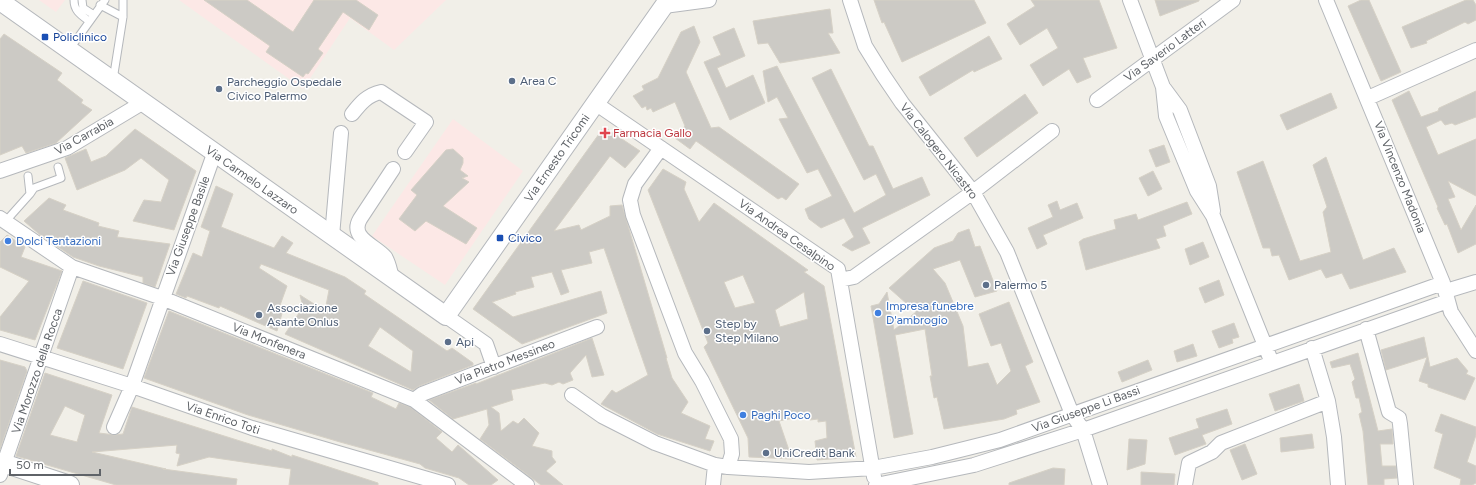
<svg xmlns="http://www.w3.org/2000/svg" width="1476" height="485" viewBox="0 0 1476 485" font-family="Figtree,sans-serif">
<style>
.medical{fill:#fce8e6}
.building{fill:#cccac5;stroke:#d6d1c6;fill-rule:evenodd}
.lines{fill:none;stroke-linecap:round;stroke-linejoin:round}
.service-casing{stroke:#b5b8bc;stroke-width:9}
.minor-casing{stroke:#b5b8bc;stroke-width:16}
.tertiary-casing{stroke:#b5b8bc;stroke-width:20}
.service{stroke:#fff;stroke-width:7}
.minor{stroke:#fff;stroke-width:14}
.tertiary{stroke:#fff;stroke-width:18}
.transit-dot{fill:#1a4fb4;stroke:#fff;stroke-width:1.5}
.service-dot{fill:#5c6f8a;stroke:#fff;stroke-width:1.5}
.health-dot{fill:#e0444e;stroke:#fff;stroke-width:1.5}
.shop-dot{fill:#3f7fe0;stroke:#fff;stroke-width:1.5}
.labels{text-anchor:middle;stroke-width:3;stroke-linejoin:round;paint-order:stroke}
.transit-label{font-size:12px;fill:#164399;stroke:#fff;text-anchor:start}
.street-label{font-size:12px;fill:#5f6368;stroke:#fff}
.service-label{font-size:12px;fill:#4e5e75;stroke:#fff;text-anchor:start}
.health-label{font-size:12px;fill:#be3a42;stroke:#fff;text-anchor:start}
.shop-label{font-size:12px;fill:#366cbe;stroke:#fff;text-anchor:start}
</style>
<rect width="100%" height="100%" fill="#f1efe8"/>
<path class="medical" d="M39,0H65L56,12Z
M179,0H446L394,50L350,18L303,89Z
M453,119L523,171L445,285L372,236Z"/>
<path class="building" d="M204,0H247L293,32L314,0H356L378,15L369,30L343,12L318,49L323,53L308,74L306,73L303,77L266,52L270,46Z
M874,0H974L986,23L902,62L884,22L882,23Z
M1031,0H1099L1117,48L1083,58L1091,77L1077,83L1069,69L1043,86L1030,65L1058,48L1047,28L1020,45L1007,24L1035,6Z
M1155,0H1199V1L1160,16Z
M1361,0H1369L1401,72L1381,81L1348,6Z
M1466,0H1473L1476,5V20L1468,24L1465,22L1426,41L1427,43L1411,48L1402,27Z
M830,9L833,33H828L840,53L780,63L768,43L758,44L753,21Z
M694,26L700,42L686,72L711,128L719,127L799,184L786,200L782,197L778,199L696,141L690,149L675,138L685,126L675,102L653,112L651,108L647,110L646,106L642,108L633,96L644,90L642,86L658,78L681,32Z
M734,28L745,56L717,68L726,88L753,75L765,103L730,120L704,62L721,55L713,37Z
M4,34L62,73L57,80L83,100L81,103L92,110L56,143L26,153L22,146L0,155V39Z
M989,36L1002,59L974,72L973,70L930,96L919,77Z
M777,66L854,213L886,195L876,174L864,180L812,78L831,69L869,146H873L893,189L922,177L930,195L862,228L870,243L852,251L842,245L854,237L844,218L821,228L809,219L805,209L832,196L818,169L807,173L779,119L788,118L777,97L768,102L763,71Z
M1409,91L1421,117L1438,111L1439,108L1476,91V117L1455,125L1452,123L1445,125L1441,120L1426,127L1438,155L1476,139V196L1448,181L1455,197L1448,199L1461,230L1476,205V244L1458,253L1447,224L1445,225L1437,208L1438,207L1392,100Z
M1331,93L1337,108L1287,130L1280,115Z
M1025,94L1038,113L977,157L964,138Z
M604,127L640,151L625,168L610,156L554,231L579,225L581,230L610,216V206L622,205L667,358H666L672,378L688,402L681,413L710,426L705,439L714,441L710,451L657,434L601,404L612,390L616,393L648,375L604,248L589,252L592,263L561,270L569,292L561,295L552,272L531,277L534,287L515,292L516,294L492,302L513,317L601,291L607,313L522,344L473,309Z
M135,129L196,171L174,230L133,221L144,200L161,202L169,180L141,158L125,170L77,190L65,158L86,149L91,162L106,156Z
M1164,145L1170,162L1156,167L1149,150Z
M453,149L463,158V163L460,170L468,176L462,178L469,182L443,206L477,228L466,244L426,221L415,231L399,219L417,195L411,190L446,150Z
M1326,157L1363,260L1394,248L1406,272L1350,289L1342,273L1326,278L1321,269L1289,280L1279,255L1272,256L1270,248H1263L1237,172L1263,161L1300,261L1331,252L1323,212L1327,207L1313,165Z
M663,169L686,182L684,189L699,222L714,203L808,270L804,272L824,286L856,457L817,460L815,441L827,438L826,421L818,422V419L810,420L809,415L779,421L792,459L749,457L748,438L704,347L708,343L648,190ZM743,275L755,303L735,308L724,282ZM804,292L808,319L780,327L775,310Z
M1153,171L1162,189L1148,196L1139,178Z
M216,186L233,194L221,227L274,248L282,236L293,243L286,253L345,277L366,291L364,294L447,351L452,348L473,363V365L419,386L413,390L285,334L303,307L300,295L325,311L329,290L261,264L259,268L287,286L279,308L283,310L277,331L220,306L219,308L187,296L186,298L176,294L193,253L202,257L210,231L201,227ZM380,327L413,351L411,372L368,346Z
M49,198L66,205L63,210L99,223L98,226L119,231L117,237L170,244L155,287L143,283V277L99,266L73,257L39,234L24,221Z
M1057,201L1060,210L1077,203L1083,218L1043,235L1047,244L1037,249L1028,228L1053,217L1048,205Z
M1187,202L1192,214L1163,226L1166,236L1156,239L1160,248L1086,270L1079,242L1083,239L1116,229L1114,220L1136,214L1138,220Z
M969,229L975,247L980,246L997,291L975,297L960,260L933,269L945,283L963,326L968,367L988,363L997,385L1011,371L1001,343L991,346L979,314L1009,302L1033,362L1025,366L1040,402L1016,410L1017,414L1004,419L944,429L937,397L934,398L930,376H932L925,329L895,335L913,434L894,438L871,306L879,304L887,292L894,330L916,312L889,288L934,248L953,241L958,233Z
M7,235L25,247L21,257L62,271L35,340L0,330V317L29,281L0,267V242Z
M1203,242L1209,257L1190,265L1185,249Z
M1219,280L1224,295L1205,303L1199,288Z
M83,281L147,303L123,369L57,348Z
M169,311L373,393L371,397L396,409L399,403L410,407L442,432L436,438L452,452L458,445L498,480L491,485H469L459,478L425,468L420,464L340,442L248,415L144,378Z
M1234,323L1239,337L1232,339L1233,343L1219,348L1212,331Z
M1424,337L1430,367L1457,358L1468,371L1466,374L1475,378L1465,400L1428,387V384L1419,381L1427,357L1386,370L1381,350Z
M592,338L604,375L592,377L586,355L570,373L573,380L563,384L559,382L552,385L545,383L511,390L513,400L491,407L499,413L501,431L513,421L518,424L524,418L539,433L532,446L552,451V457L556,462L546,471L563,485H541L480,439L489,425L487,409L453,419L429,400L476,383V384Z
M1193,344L1197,356L1177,362L1174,351Z
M1358,353L1378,431L1392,429L1393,444H1380L1382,466H1396L1397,478L1384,479V485H1368L1363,431L1359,414L1362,412L1359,398H1356L1352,382L1355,379L1350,364L1332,368L1330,362Z
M0,360L25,367L27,371L0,449Z
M1148,360L1152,370L1122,382L1118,372Z
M45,373L112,395L99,433L115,435L123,434L132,407L272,451V449L292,457V455L378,483V485H289L291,469L209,457L177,466L180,454L176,453L177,445L92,452L166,469H163L237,479L236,485H116L16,456ZM65,406L85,415L77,442L50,435Z
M1299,384L1304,401L1275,411L1269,394Z
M1227,409L1232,424L1202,435L1206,444L1175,455L1169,438L1199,428L1196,419Z
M1441,414L1476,427V435L1467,462L1476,466V483L1472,485H1460L1461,479L1434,468L1443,434L1435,431Z
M1312,434L1314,448L1281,452L1280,438Z
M1129,439L1147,440L1145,464L1127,470Z
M1245,444L1257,474L1242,480L1230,450Z
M1053,468L1065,469L1064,485H1009V483Z
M1141,472L1175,474L1174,485H1141Z"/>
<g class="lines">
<defs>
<path id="service" d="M74,0C74,11 81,15 89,21
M82,0L83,8L94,15
M100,5L123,17
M69,50L105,0
M113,80L123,17V0
M30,194L34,188L61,178L58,167
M5,222L30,194L28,176"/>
<path id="minor" d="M850,0L865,46L883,75L902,103L973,192L1007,252L1072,414L1083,430L1100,485
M1130,0L1163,87L1166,116L1197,191L1213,216L1272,363
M1326,0L1443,283L1451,312L1476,351
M664,6L709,0
M1163,87L1180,110L1209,186L1213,211
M1368,98L1476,50
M1097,100L1233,0
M595,103L838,269L874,477
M352,114C360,104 367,95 381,92L426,122L405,152
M661,148L635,184L630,200L633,215L685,353L702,381L731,439L732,454L728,467
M0,171L67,148L142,103
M0,218L72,267L162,298L414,400L527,485
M332,236L341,133
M392,278C390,271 389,263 385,257C376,246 349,238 360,219L393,169
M840,280L854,277L973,192L1052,131
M1446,291L1476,282
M446,316L486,344L494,367
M1366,329L1389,412L1399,418L1400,424L1406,485
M0,344L132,386L252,428L448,485
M1312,348L1328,401L1334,437L1338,485
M572,395L602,416L655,443L715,465L728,467L809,472L873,468L932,457L1000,440L1443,283
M414,400L422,394L597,327
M114,427L132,386L214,154
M0,475L72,267
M713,485L715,465
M876,485L974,465L1083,430L1448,301
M1185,485L1189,463L1212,452L1221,443L1328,401"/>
<path id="tertiary" d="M0,1L446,316L668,0
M0,462L70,485"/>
</defs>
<use href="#service" class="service-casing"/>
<use href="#minor" class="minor-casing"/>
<use href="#tertiary" class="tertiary-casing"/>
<use href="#service" class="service"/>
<use href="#minor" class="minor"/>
<use href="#tertiary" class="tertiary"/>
</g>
<g class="transit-dot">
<rect x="41" y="33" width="8" height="8" rx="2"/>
<rect x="496" y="234" width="8" height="8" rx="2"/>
</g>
<g class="service-dot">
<circle cx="512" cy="81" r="4"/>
<circle cx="219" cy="89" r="4"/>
<circle cx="986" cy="285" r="4"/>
<circle cx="259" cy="315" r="4"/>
<circle cx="707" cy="331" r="4"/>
<circle cx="448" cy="342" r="4"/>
<circle cx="766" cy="453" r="4"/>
</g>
<path class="health-dot" d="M603 127h4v4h4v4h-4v4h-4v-4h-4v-4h4z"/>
<g class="shop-dot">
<circle cx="8" cy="241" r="4"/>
<circle cx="878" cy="313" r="4"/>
<circle cx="743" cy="415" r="4"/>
</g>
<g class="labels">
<g class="transit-label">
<text x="53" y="41">Policlinico</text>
<text x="508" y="242">Civico</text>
</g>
<g class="street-label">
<text transform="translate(1165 50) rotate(-36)" y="4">Via Saverio Latteri</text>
<text transform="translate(84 136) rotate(-29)" y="4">Via Carrabia</text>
<text transform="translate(939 151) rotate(52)" y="4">Via Calogero Nicastro</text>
<text transform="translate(557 158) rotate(-55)" y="4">Via Ernesto Tricomi</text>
<text transform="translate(1400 177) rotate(68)" y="4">Via Vincenzo Madonia</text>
<text transform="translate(252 180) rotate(35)" y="4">Via Carmelo Lazzaro</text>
<text transform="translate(188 226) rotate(-70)" y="4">Via Giuseppe Basile</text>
<text transform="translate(787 235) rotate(35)" y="4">Via Andrea Cesalpino</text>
<text transform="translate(269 341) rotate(22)" y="4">Via Monfenera</text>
<text transform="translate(505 362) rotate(-21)" y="4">Via Pietro Messineo</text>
<text transform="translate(37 371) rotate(-71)" y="4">Via Morozzo della Rocca</text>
<text transform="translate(1086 409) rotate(-20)" y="4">Via Giuseppe Li Bassi</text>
<text transform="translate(223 418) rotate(19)" y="4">Via Enrico Toti</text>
</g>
<g class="service-label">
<text x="520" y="85">Area C</text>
<text x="227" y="86">Parcheggio Ospedale<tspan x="227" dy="14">Civico Palermo</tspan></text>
<text x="994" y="289">Palermo 5</text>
<text x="267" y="312">Associazione<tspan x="267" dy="14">Asante Onlus</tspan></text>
<text x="715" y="328">Step by<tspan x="715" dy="14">Step Milano</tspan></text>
<text x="456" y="346">Api</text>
<text x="774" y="457">UniCredit Bank</text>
</g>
<g class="health-label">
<text x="613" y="137">Farmacia Gallo</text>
</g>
<g class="shop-label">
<text x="16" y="245">Dolci Tentazioni</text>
<text x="886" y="310">Impresa funebre<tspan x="886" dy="14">D'ambrogio</tspan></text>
<text x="751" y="419">Paghi Poco</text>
</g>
</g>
<path d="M10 469v6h90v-6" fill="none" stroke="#5f6368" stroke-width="2"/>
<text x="16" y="469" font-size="12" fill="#5f6368" stroke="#ffffff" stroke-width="3" paint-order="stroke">50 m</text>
</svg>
